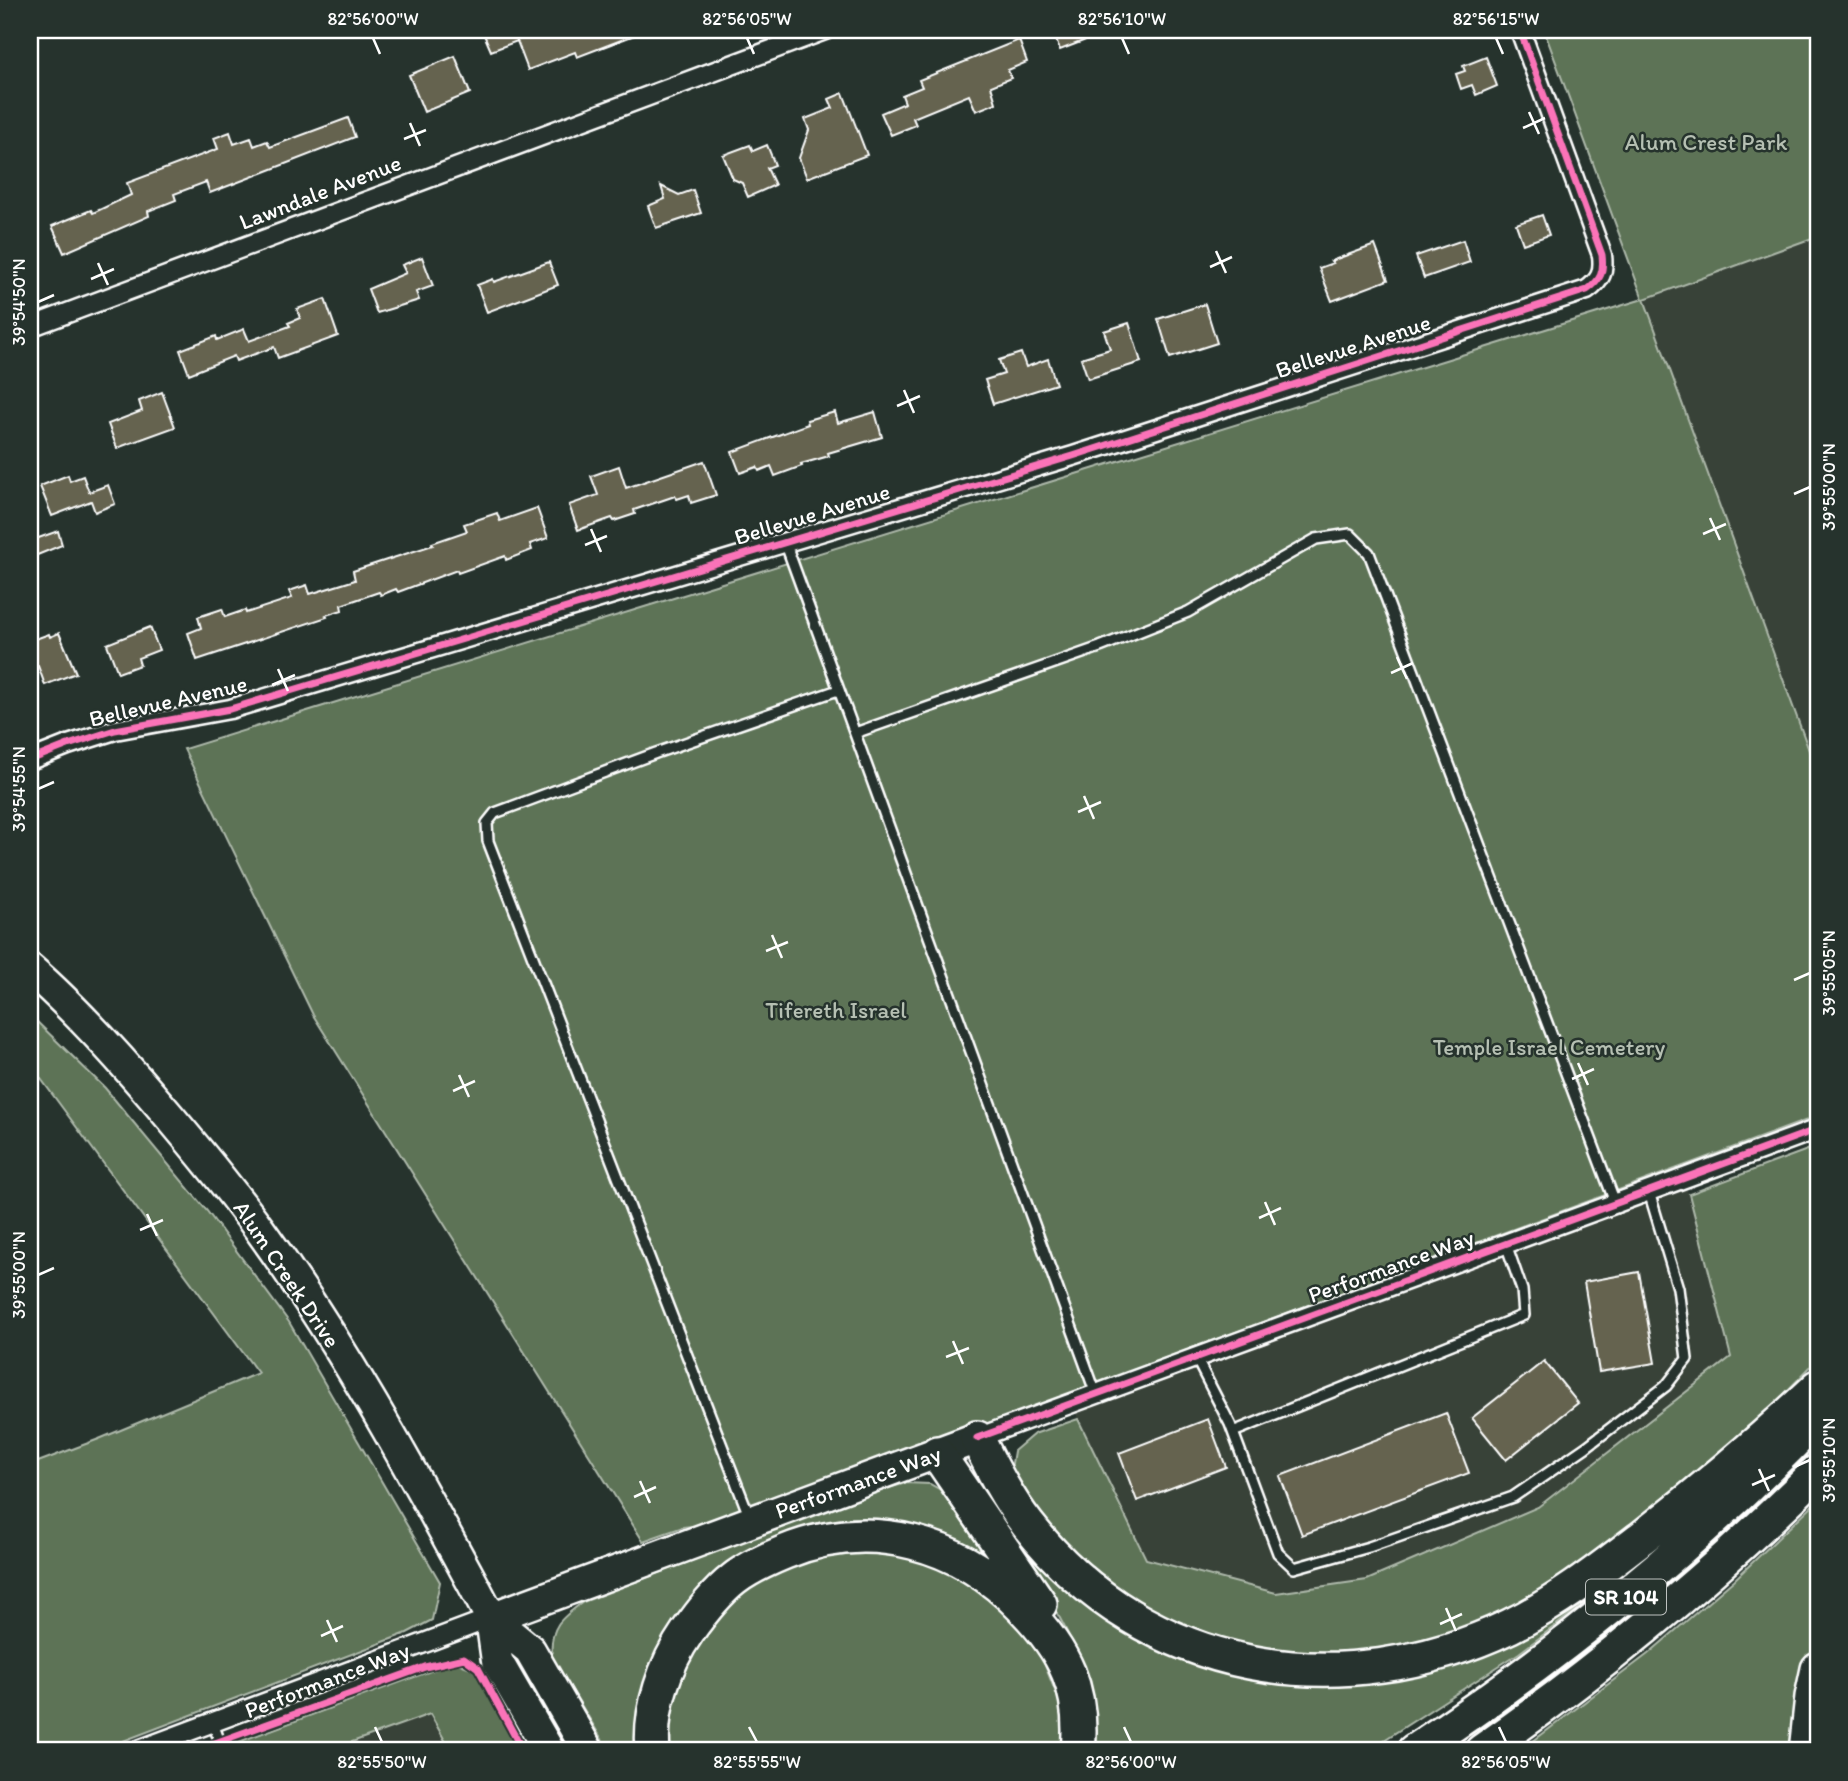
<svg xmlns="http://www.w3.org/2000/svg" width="1848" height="1781" viewBox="0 0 1848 1781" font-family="Itim,sans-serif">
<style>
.built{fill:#394238}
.green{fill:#5d7357;stroke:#aeb9ab;stroke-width:2}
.building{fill:#656450;stroke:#fff;stroke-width:2}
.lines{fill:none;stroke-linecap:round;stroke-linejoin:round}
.lane-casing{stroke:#fff;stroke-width:14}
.street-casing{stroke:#fff;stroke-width:23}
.primary-casing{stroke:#fff;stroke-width:35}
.highway-casing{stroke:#fff;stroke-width:38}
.lane{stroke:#26332d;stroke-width:9}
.street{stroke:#26332d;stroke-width:18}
.primary{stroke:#26332d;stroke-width:30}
.highway{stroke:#26332d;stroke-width:33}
.cycleway-casing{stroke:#26332d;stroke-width:11}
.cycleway{stroke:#fb73b8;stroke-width:7}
.ticks{fill:none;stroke:#fff;stroke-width:2.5}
.labels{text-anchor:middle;stroke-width:5;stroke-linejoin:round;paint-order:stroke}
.shield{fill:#26332d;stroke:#bec2c0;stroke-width:2}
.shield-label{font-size:21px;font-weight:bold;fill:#fff}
.park-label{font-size:23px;fill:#b6c0b3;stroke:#26332d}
.street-label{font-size:23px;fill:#fff;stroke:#26332d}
.neatline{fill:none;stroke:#fff;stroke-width:2.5}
.ticks-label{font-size:18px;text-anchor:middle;fill:#fff}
</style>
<rect width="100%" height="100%" fill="#26332d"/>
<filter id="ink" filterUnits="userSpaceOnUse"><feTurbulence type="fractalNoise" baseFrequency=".0143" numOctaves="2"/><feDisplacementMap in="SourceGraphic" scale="14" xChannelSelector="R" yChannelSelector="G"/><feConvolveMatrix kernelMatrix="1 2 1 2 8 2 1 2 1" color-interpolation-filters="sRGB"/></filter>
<g filter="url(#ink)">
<path class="built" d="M1818,236V775L1644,299Z
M1681,1167L1731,1357L1538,1507L1367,1580L1276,1593L1146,1559L1078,1419L1070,1393Z
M430,1713L451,1751H327Z"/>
<path class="green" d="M1544,30H1818V236L1644,299L1818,775V1116L721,1523L683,1527L643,1541L313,1015L184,749L1643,299Z
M30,1015L105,1088L207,1211L289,1322L440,1582L432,1620L407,1633L97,1751H30V1465L99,1439L258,1373L30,1064Z
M1818,1146V1359L1745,1434L1607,1546L1528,1601L1459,1637L1333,1659L1197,1637L1100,1580L1019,1495L1010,1475L1014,1451L1034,1434L1078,1419L1146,1559L1276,1593L1367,1580L1538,1507L1731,1357L1689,1194Z
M972,1478L1055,1569L1106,1612L1327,1682L1600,1585L1604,1589L1519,1653L1367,1751H1094C1102,1654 1026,1565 975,1490Z
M906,1483L930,1484L946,1493L1001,1568L912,1531L728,1573L645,1751H609L552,1657C549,1627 561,1618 583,1602L864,1495Z
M1818,1500V1636L1793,1726L1791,1751H1520L1648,1654L1734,1580Z
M851,1549L948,1564L1019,1619L1042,1658L1059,1701L1066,1744L1065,1751H668L669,1719L680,1673L719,1613L749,1585L796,1561Z
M455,1662L473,1669L482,1679L490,1675L534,1751H451L430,1714L327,1751H235L233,1744Z"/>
<path class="building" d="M482,30H645V31L577,57L575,52L528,70L517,41L491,51Z
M1052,30H1108L1109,31L1060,50Z
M1019,40L1027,62L1008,70L1011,78L991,86L996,103L976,111L969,95L913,118L916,125L891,135L881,113L905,103L902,95L922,87L919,80Z
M455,56L470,93L424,112L409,75Z
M1486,57L1497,86L1476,95L1472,85L1461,89L1456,74L1465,71L1463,66Z
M843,93L867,155L807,178L799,158L809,130L805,119L833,108L829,99Z
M348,118L355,137L210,193L206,182L174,194L176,200L148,211L149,216L64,253L52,226L91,210L93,213L131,195L127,183L218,149L214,138L230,132L234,144L251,138L254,146L267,141L270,147Z
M750,145L753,151L767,145L775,165L767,168L775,185L748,197L742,183L733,179L723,155Z
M661,186L679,195L693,190L701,213L656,228L648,206L665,199Z
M1542,215L1549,235L1523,244L1516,224Z
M1463,240L1470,262L1424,278L1416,256Z
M1375,245L1388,280L1332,301L1319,268L1333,263L1331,261Z
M422,257L433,286L416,292L419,300L377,313L368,289L406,273L402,265Z
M549,262L558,285L487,312L477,285L493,279L494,282Z
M325,299L338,336L278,358L274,347L236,361L234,356L189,374L180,350L216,336L217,340L244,329L249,341L290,326L288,323L300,318L297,309Z
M1205,304L1217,343L1170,358L1158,319Z
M1129,323L1141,362L1088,379L1081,358L1110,349L1104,331Z
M1021,353L1026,367L1048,359L1056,384L993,404L985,380L1004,374L999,360Z
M162,392L175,427L117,448L108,424L142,411L139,401Z
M835,412L838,423L875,412L882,437L828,453L829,456L801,464L802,466L775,476L771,466L759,471L757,467L740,473L732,452L808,424L807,420Z
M704,461L716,495L691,503L689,495L677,499L675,496L634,510L635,514L614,521L612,518L578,530L569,505L598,495L591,476L619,466L626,488Z
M68,475L70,481L83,476L89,492L108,485L115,504L95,512L91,501L52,516L40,486Z
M537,508L548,538L530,544L532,550L506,560L505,556L458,573L457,570L398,592L396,589L381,595L379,592L341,605L342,610L326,615L327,617L197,660L188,633L201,628L198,617L222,609L225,617L245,610L246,613L292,598L289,591L307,585L310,594L355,580L353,571L433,545L432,543L467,531L464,524L497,513L500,521Z
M58,531L62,545L30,558V541Z
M150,627L159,650L138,658L140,665L118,673L107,644Z
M59,633L76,673L45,685L38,666L30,670V641L49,634L50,637Z
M1639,1272L1655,1363L1599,1372L1584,1282Z
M1544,1361L1578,1403L1506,1460L1472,1418Z
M1446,1413L1469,1473L1302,1535L1280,1476Z
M1208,1419L1226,1467L1137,1501L1119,1453Z"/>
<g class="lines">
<defs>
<path id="lane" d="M785,542L1096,1394
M855,733L1100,647L1188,612L1316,539L1350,534L1369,553L1616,1205
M1196,1358L1230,1424L1278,1553L1294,1568L1369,1547L1513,1497L1586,1447L1666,1386L1687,1359L1678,1288L1649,1192
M1233,1432L1524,1315L1522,1290L1506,1244
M750,1518L488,841L487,823L495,813L656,753L838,690
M213,1723L223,1751"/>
<path id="street" d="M30,327L825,30
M30,760L68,745L115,730L230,709L1073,456L1587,290C1601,280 1604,272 1602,255L1520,30
M977,1438L1818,1129
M136,1751L491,1618"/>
<path id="primary" d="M30,969C76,1009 118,1056 158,1103C193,1144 228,1186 260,1230C341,1342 408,1464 473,1584L491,1618L497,1661L549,1751
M491,1618L977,1438
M491,1618L530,1650L588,1751"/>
<path id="highway" d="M977,1438C992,1468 1007,1498 1028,1525C1146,1675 1341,1707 1510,1626C1559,1602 1602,1568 1645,1535C1705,1488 1763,1439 1818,1387
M937,1453L1040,1604
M653,1751C649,1710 665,1664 688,1631C701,1613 716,1593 734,1579C748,1568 768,1559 785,1552C871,1517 960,1542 1023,1608C1065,1651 1084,1690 1078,1751
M1414,1751C1561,1654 1696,1544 1818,1417
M1482,1751C1603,1667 1713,1575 1818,1471
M1806,1751L1812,1697L1818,1669"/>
</defs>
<use href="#lane" class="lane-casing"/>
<use href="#street" class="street-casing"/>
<use href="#primary" class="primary-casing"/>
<use href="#highway" class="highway-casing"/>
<use href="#lane" class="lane"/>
<use href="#street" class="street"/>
<use href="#primary" class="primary"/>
<use href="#highway" class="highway"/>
<defs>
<path id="cycleway" d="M30,760L68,745L115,730L230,709L1073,456L1587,290C1601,280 1604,272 1602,255L1520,30
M977,1438L1818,1129
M193,1751L425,1667L464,1658L478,1668L523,1751"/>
</defs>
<use href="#cycleway" class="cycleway-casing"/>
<use href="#cycleway" class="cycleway"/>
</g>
</g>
<path class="ticks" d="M373,38L380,54M747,38L754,54M1122,38L1129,54M1496,38L1503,54M1529,112L1539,134M410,123L420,146M1523,128L1545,118M404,139L426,130M1216,251L1226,273M98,263L108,285M1210,267L1232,257M91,279L114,269M38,302L54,295M904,390L914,413M897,406L920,396M1794,494L1810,487M1710,518L1720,540M591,529L601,552M1703,534L1726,524M585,545L607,536M1397,657L1407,679M278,669L288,691M1391,673L1413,663M272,685L295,675M38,789L54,782M1084,796L1094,819M1078,812L1101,802M772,935L782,958M766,951L788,942M1794,980L1810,973M1578,1063L1588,1085M459,1075L469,1097M1572,1079L1594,1069M453,1091L475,1081M1265,1202L1275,1225M147,1214L157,1236M1259,1218L1281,1208M140,1230L163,1220M38,1275L54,1268M953,1341L963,1364M946,1357L969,1348M1794,1467L1810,1460M1759,1469L1769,1491M640,1481L650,1503M1752,1485L1775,1475M634,1497L656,1487M1446,1608L1456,1631M327,1620L337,1642M1440,1624L1462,1614M321,1636L343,1626M375,1727L382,1742M749,1727L757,1742M1124,1727L1131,1742M1499,1727L1506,1742"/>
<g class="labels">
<rect class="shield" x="1586" y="1579.5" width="80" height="35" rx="5"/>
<g class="shield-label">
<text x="1626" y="1604">SR 104</text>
</g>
<g class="park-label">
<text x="1706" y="150">Alum Crest Park</text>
<text x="836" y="1018">Tifereth Israel</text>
<text x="1549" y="1055">Temple Israel Cemetery</text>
</g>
<g class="street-label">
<text transform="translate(320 192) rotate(-21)" y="8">Lawndale Avenue</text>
<text transform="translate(1353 346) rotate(-18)" y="8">Bellevue Avenue</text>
<text transform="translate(812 514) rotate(-17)" y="8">Bellevue Avenue</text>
<text transform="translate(168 701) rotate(-13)" y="8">Bellevue Avenue</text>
<text transform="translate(1391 1266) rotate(-20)" y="8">Performance Way</text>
<text transform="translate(287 1274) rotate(56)" y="8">Alum Creek Drive</text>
<text transform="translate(858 1482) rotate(-20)" y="8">Performance Way</text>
<text transform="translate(327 1680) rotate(-21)" y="8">Performance Way</text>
</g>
</g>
<rect width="1848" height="1781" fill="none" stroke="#26332d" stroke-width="77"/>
<rect x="38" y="38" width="1772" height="1704" class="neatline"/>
<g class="ticks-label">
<text x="373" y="25">82°56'00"W</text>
<text x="747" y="25">82°56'05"W</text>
<text x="1122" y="25">82°56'10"W</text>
<text x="1496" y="25">82°56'15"W</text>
<text transform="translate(19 302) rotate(-90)" y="6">39°54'50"N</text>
<text transform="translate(1829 487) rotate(-90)" y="6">39°55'00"N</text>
<text transform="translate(19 789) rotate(-90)" y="6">39°54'55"N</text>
<text transform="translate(1829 973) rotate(-90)" y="6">39°55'05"N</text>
<text transform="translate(19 1275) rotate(-90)" y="6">39°55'00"N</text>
<text transform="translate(1829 1460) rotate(-90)" y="6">39°55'10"N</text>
<text x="382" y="1768">82°55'50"W</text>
<text x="757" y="1768">82°55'55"W</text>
<text x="1131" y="1768">82°56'00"W</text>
<text x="1506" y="1768">82°56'05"W</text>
</g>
</svg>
